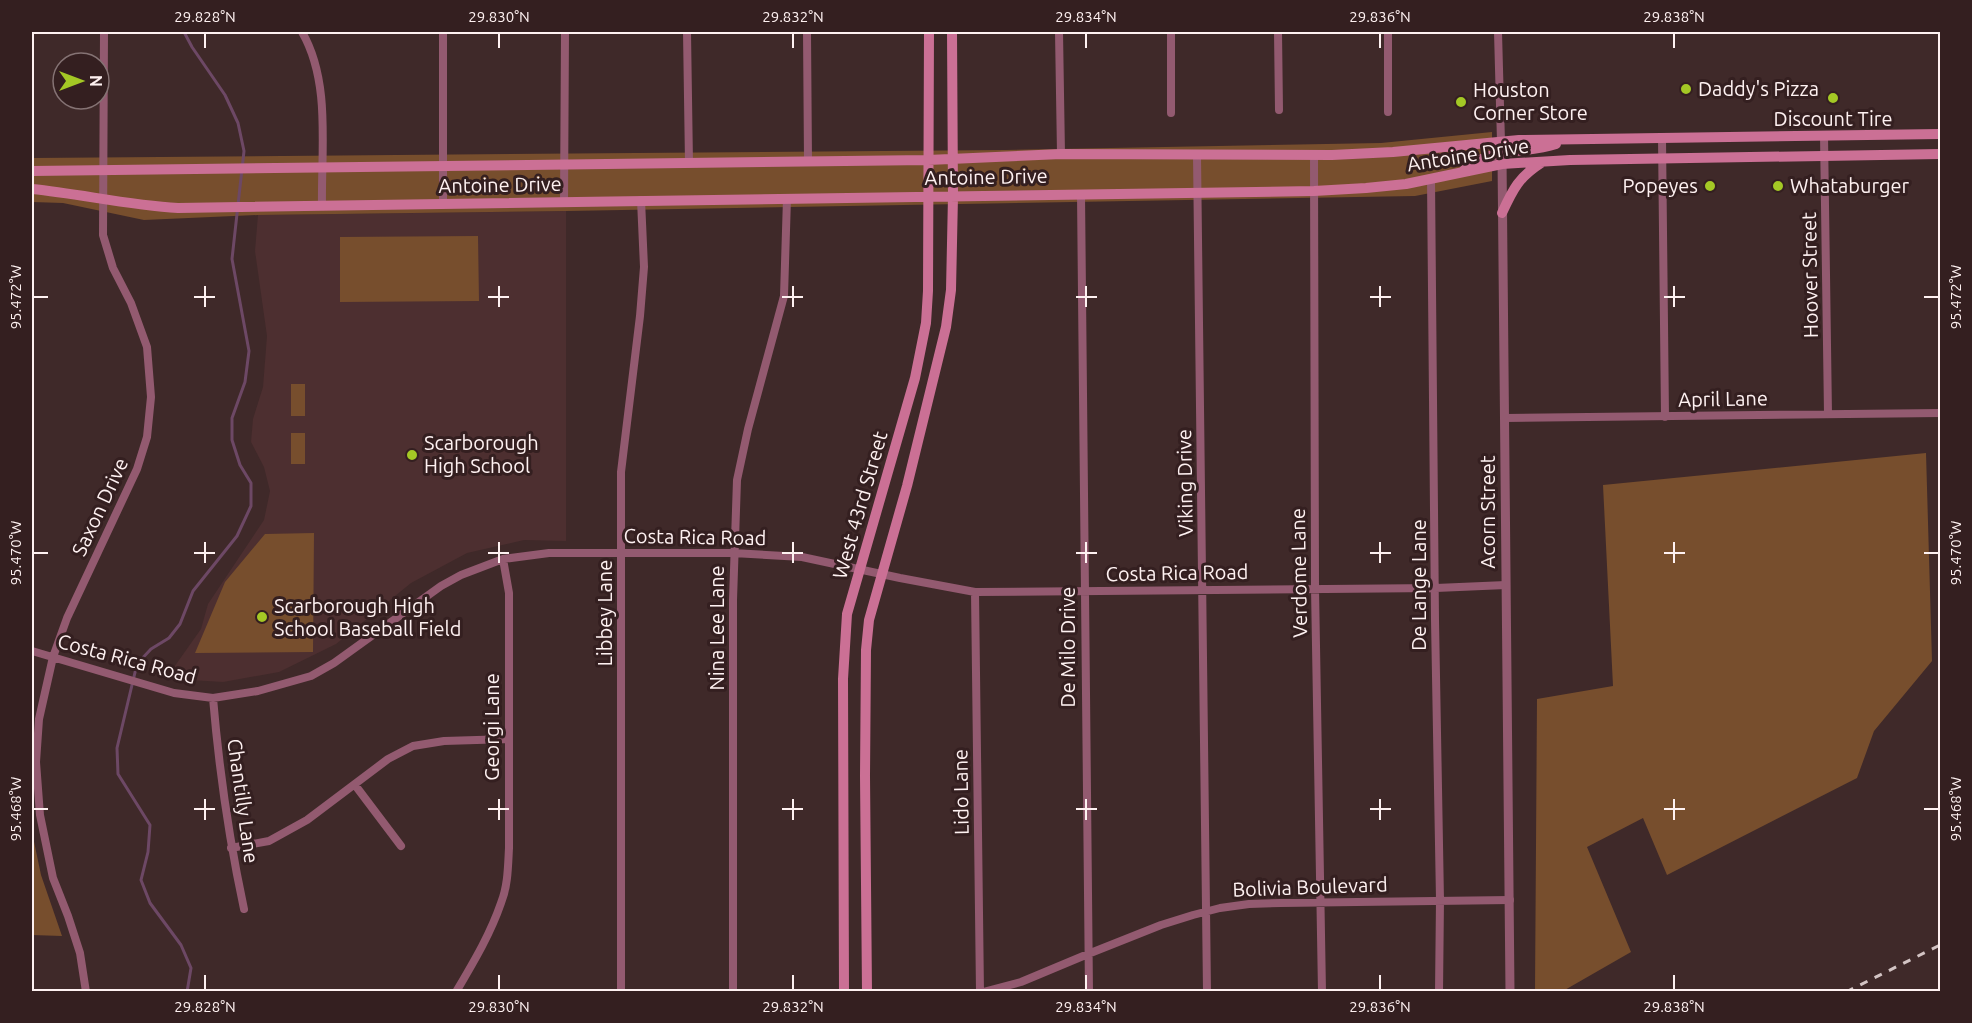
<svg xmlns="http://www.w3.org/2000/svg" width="1972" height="1023" viewBox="0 0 1972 1023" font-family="Ubuntu,sans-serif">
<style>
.built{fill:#4d2f30}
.green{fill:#774e2d}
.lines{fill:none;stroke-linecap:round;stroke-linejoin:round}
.stream{stroke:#6d4865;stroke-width:3}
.minor{stroke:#935a70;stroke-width:8}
.tertiary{stroke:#935a70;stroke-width:9}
.secondary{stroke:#cb7095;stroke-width:10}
.rail{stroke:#d3c4c4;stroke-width:3;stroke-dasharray:8 8;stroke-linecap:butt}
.ticks{fill:none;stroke:#fef1f1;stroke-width:2}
.poi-dot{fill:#a4c825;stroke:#341f20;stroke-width:2}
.labels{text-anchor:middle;stroke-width:6;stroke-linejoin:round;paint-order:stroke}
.poi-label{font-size:20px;fill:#fef1f1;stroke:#341f20;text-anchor:start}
.street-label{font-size:20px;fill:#fef1f1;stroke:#341f20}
.neatline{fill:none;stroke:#fef1f1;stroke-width:2}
.ticks-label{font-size:15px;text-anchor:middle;fill:#fef1f1}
</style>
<rect width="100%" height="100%" fill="#3f2929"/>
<path class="built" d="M566,211V541L524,540L467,553L411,583L336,644L279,672L223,682L174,679L172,670L201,629L208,604L264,520L270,491L264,467L251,442L253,419L263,387L267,336L255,251L258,215Z"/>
<path class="green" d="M1492,132V181L1415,196L566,211L258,215L144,220L63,203L32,202V158L1005,150L1381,143Z
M478,236L479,301L340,302V237Z
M291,384H305V416H291Z
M291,433H305V464H291Z
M1926,453L1932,661L1874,731L1857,778L1667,875L1643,818L1587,847L1631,952L1563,991H1535L1537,699L1613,686L1603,485Z
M314,533L313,652L195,653L225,582L265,534Z
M32,832L41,875L62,936L32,935Z"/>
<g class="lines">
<path class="stream" d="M184,32L192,47L225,95L238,123L244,151L232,259L249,351L245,382L232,418V440L240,465L251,483V506L237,536L193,591L180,624L169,638L151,649L137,664L117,748L118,774L150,825L148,852L141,880L150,903L181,945L191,968L187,992"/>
<path class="minor" d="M302,32C331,82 321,149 322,205
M443,32V204
M687,32L689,163
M807,32L808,161
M1059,32L1061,154
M1171,32V113
M1278,32L1279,110
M1388,32V112
M1498,32L1501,142
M1824,135L1828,414
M1662,138L1665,417
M1197,155L1207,992
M1314,155L1315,588L1322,992
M1431,179L1435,620L1440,900L1439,992
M1081,194L1089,992
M564,202L565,32
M1505,418L1940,413
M975,592L980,992
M32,651L174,693L213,698L258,691L311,676L334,663L441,586L461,575L503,559L549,553H733L802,557L900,578L975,592L1436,588L1506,585
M213,698C219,769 229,839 244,909
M355,785L401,846
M231,848L269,841L307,820L388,759L413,746L444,741L509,739
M86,992L80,953L68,916L53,878L40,815L36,762L39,719L53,657L67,618L137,469L147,437L151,397L147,347L131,303L113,268L103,235L104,32
M456,992C473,963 490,935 501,903C508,886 508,866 509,848V593L503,559
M621,992V472L640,316L644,267L641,200
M733,992V600L737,480L748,429L784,296L787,198
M983,992L1021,982L1088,954L1161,925L1193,915L1220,908L1249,904L1281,903L1510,900"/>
<path class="tertiary" d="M1502,157L1510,992"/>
<path class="secondary" d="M32,171L928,160L1061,154L1332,155L1393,152L1519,140L1940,134
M1463,171C1488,147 1526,154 1556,144
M32,189C81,194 128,205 178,208L1314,191L1366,188L1406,184L1502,164L1570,160L1940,154
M1502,213C1513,189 1519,177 1541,163
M844,992L843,679L847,614L915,378L926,323L928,291L929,32
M867,992L865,776L866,650L869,620L907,486L946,327L951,290L953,196L952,32"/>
<path class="rail" d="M1846,992L1940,945"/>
</g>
<path class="ticks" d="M205,33V48M499,33V48M793,33V48M1086,33V48M1380,33V48M1674,33V48M205,286V307M499,286V307M793,286V307M1086,286V307M1380,286V307M1674,286V307M33,297H48M194,297H215M488,297H509M782,297H803M1076,297H1097M1370,297H1391M1664,297H1685M1924,297H1939M205,542V563M499,542V563M793,542V563M1086,542V563M1380,542V563M1674,542V563M33,553H48M194,553H215M488,553H509M782,553H803M1076,553H1097M1370,553H1391M1664,553H1685M1924,553H1939M205,799V820M499,799V820M793,799V820M1086,799V820M1380,799V820M1674,799V820M33,809H48M194,809H215M488,809H509M782,809H803M1076,809H1097M1370,809H1391M1664,809H1685M1924,809H1939M205,975V990M499,975V990M793,975V990M1086,975V990M1380,975V990M1674,975V990"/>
<g class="poi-dot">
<circle cx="1686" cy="89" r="6"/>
<circle cx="1833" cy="98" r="6"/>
<circle cx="1461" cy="102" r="6"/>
<circle cx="1710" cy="186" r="6"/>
<circle cx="1778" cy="186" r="6"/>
<circle cx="412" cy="455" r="6"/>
<circle cx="262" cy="617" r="6"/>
</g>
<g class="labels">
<g class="poi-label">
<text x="1698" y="96">Daddy's Pizza</text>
<text x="1473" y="97">Houston<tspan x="1473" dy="23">Corner Store</tspan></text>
<text x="1833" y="126" text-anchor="middle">Discount Tire</text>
<text x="1698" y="193" text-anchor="end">Popeyes</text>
<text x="1790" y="193">Whataburger</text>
<text x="424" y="450">Scarborough<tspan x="424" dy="23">High School</tspan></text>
<text x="274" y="613">Scarborough High<tspan x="274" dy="23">School Baseball Field</tspan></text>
</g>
<g class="street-label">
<text transform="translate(1468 155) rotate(-9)" y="7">Antoine Drive</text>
<text transform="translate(986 177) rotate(-1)" y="7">Antoine Drive</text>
<text transform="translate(500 185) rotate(-1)" y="7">Antoine Drive</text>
<text transform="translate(1810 275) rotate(-91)" y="7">Hoover Street</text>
<text transform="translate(1723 399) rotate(-1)" y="7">April Lane</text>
<text transform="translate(1185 483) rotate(-91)" y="7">Viking Drive</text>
<text transform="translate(860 505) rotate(-74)" y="7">West 43rd Street</text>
<text transform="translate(100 507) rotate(-65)" y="7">Saxon Drive</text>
<text transform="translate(1488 512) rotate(-90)" y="7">Acorn Street</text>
<text transform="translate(695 537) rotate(1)" y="7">Costa Rica Road</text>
<text transform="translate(1177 573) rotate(-1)" y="7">Costa Rica Road</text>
<text transform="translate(1299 573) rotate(-91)" y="7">Verdome Lane</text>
<text transform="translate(1419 585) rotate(-90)" y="7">De Lange Lane</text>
<text transform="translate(605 613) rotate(-90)" y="7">Libbey Lane</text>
<text transform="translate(717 628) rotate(-90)" y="7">Nina Lee Lane</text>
<text transform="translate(1068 647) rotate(-90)" y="7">De Milo Drive</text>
<text transform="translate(127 659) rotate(15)" y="7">Costa Rica Road</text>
<text transform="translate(492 727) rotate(-90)" y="7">Georgi Lane</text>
<text transform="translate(961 792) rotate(-91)" y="7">Lido Lane</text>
<text transform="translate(243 801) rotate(82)" y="7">Chantilly Lane</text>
<text transform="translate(1310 887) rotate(-2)" y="7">Bolivia Boulevard</text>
</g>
</g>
<rect width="1972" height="1023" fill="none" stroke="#341f20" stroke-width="66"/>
<g transform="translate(81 81) rotate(90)"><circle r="28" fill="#341f20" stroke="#857374" stroke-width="1.5"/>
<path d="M0-4.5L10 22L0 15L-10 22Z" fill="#a4c825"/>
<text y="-9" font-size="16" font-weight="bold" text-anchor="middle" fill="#fef1f1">N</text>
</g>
<rect x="33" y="33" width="1906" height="957" class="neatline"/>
<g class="ticks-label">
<text x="205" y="22">29.828°N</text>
<text x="499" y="22">29.830°N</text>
<text x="793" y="22">29.832°N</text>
<text x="1086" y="22">29.834°N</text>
<text x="1380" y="22">29.836°N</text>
<text x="1674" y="22">29.838°N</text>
<text transform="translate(1956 297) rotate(-90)" y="5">95.472°W</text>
<text transform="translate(16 297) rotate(-90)" y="5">95.472°W</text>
<text transform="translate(1956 553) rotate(-90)" y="5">95.470°W</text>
<text transform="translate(16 553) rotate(-90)" y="5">95.470°W</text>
<text transform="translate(1956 809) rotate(-90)" y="5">95.468°W</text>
<text transform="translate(16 809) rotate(-90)" y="5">95.468°W</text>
<text x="205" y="1012">29.828°N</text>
<text x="499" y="1012">29.830°N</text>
<text x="793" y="1012">29.832°N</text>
<text x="1086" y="1012">29.834°N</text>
<text x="1380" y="1012">29.836°N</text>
<text x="1674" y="1012">29.838°N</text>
</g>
</svg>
